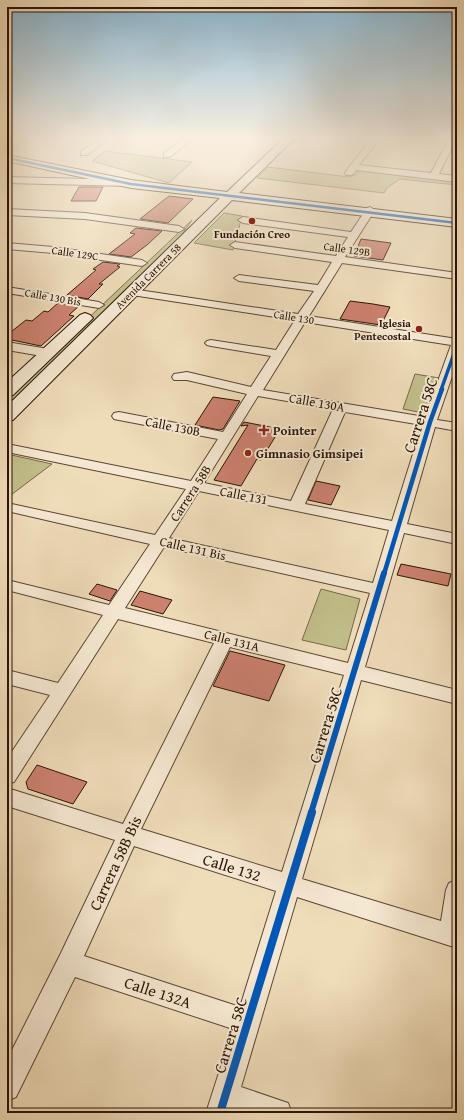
<svg xmlns="http://www.w3.org/2000/svg" width="464" height="1120" viewBox="0 0 464 1120" font-family="'Gentium Book Plus',serif">
<style>
.green{fill:#c1be8a;stroke:#766a48}
.building{fill:#cc816f;stroke:#2b1506}
.lines{fill:none;stroke-linecap:round;stroke-linejoin:round}
.street-casing{stroke:#5c4733;stroke-width:2}
.secondary-casing{stroke:#2b1506;stroke-width:2}
.street{fill:#f5e8d2;fill-rule:evenodd}
.secondary{fill:#f5e8d2;fill-rule:evenodd}
.cycleway-far4-casing{stroke:#f5e8d2;stroke-width:4}
.cycleway-far3-casing{stroke:#f5e8d2;stroke-width:5}
.cycleway-far2-casing{stroke:#f5e8d2;stroke-width:6}
.cycleway-far1-casing{stroke:#f5e8d2;stroke-width:8}
.cycleway-casing{stroke:#f5e8d2;stroke-width:10}
.cycleway-far4{stroke:#0057b8;stroke-width:2.5}
.cycleway-far3{stroke:#0057b8;stroke-width:3.5}
.cycleway-far2{stroke:#0057b8;stroke-width:4.5}
.cycleway-far1{stroke:#0057b8;stroke-width:6}
.cycleway{stroke:#0057b8;stroke-width:8}
.poi-dot{fill:#8f2418;stroke:#f5e8d2;stroke-width:1.5}
.labels{text-anchor:middle;stroke-width:4;stroke-linejoin:round;paint-order:stroke}
.far-poi-label{font-size:11px;font-weight:bold;fill:#2b1506;stroke:#f5e8d2}
.far-street-label{font-size:11px;fill:#2b1506;stroke:#f5e8d2}
.street-label{font-size:13px;fill:#2b1506;stroke:#f5e8d2}
.poi-label{font-size:13px;font-weight:bold;fill:#2b1506;stroke:#f5e8d2;text-anchor:start}
.near-street-label{font-size:16px;fill:#2b1506;stroke:#f5e8d2}
</style>
<rect width="100%" height="100%" fill="#efdcb9"/>
<filter id="stains"><feTurbulence type="fractalNoise" baseFrequency=".005" numOctaves="4"/><feColorMatrix values="0 0 0 0 .2 0 0 0 0 .09 0 0 0 0 .02 0 0 0 .5 -.17"/></filter>
<radialGradient id="worn" r=".72"><stop offset=".6" stop-color="#630" stop-opacity="0"/><stop offset="1" stop-color="#630" stop-opacity=".3"/></radialGradient>
<path class="green" d="M105,151L192,162L169,183L92,161Z
M268,167L349,177L355,175L358,171L355,170L357,168L457,179V185L400,179L387,188L384,193L257,178Z
M224,213L242,216L233,250L194,243Z
M192,220L178,240L7,406V395Z
M415,374L439,378L428,414L403,409Z
M7,454L52,464L7,498Z
M321,589L360,599L346,650L302,640Z"/>
<path class="building" d="M79,187H103L96,201H71Z
M169,196L193,199L168,223L140,219Z
M136,228L162,231L147,245L131,257L109,254L135,234L130,233Z
M361,239L391,243L383,260L354,256Z
M103,262L120,264L117,266L120,267L99,284H103L88,299L67,295L96,270L93,269Z
M350,301L373,304L390,307L381,325L340,319Z
M58,303L79,306L69,315L74,316L41,346L7,339V335L26,320L32,321L44,311L48,312Z
M213,397L240,401L223,429L219,430L195,425Z
M244,422L280,429L261,460L257,459L241,486L214,480L248,425L241,426Z
M316,481L340,486L331,505L308,500Z
M401,564L451,574L448,586L397,575Z
M97,584L117,590L110,601L89,594Z
M140,591L172,600L163,614L131,605Z
M230,651L285,665L269,701L213,686Z
M37,765L87,782L73,804L28,789L26,782Z"/>
<g class="lines">
<defs>
<path id="street" d="M20,137H29L13,147H7V143Z
M103,137H112L87,155H81V151Z
M186,137H194L170,157H164V153Z
M373,137H381L359,165L431,173L450,137H457L439,174L457,176V182L356,170L352,175H346L345,173L346,171Z
M7,177L129,180L133,183L129,186L7,183Z
M370,207L375,210L345,257L457,273V279L342,263L309,316L457,339V362L437,420L457,423V431L435,427L407,524L457,534V544L404,533L365,667L457,690V704L361,680L302,879L441,921L446,890L449,883L457,880V948L297,897L241,1087L288,1103L292,1113H239L234,1111V1113H206L233,1029L75,977L16,1097L7,1101V1060L60,955L115,840L7,806V788L123,824L214,643L118,619L14,782L7,784V759L50,695L7,684V670L58,683L103,615L7,590V580L109,605L150,544L7,511V503L155,535L186,489L7,452V444L191,481L218,439L119,420L114,419L112,416L114,413L119,412L223,432L247,394L187,380H174L172,377L174,374L187,372L251,387L271,356L211,346L207,345L205,343L207,341L211,340L276,350L295,320L132,295L127,292L132,289L298,314L314,291L239,281L234,278L239,275L318,285L332,262L235,248L230,245L235,242L336,256L348,237L243,223L238,220L243,217L351,232L367,208ZM305,322L451,345L425,417L263,390ZM258,396L333,409L291,501L204,483ZM345,412L422,425L392,521L305,504ZM199,491L389,530L373,583L169,538ZM164,547L370,593L348,663L125,608ZM230,647L344,675L282,872L141,829ZM134,846L276,891L240,1007L84,956Z
M7,209L85,213L179,226L184,229L179,232L85,219L7,215Z
M7,243L53,247L142,260L147,263L142,266L53,253L7,249Z
M7,287L99,302L104,305L99,308L7,293Z
M7,342L48,349L52,350L54,353L52,356L48,357L7,350Z"/>
<path id="secondary" d="M285,137H296L239,193L457,219V227L232,200L13,420L7,421V406L220,198L131,188L7,161V155L131,180L227,192Z
M85,313L90,315L93,318L90,321L13,395L7,396V382L80,315Z"/>
</defs>
<use href="#street" class="street-casing"/>
<use href="#secondary" class="secondary-casing"/>
<use href="#street" class="street"/>
<use href="#secondary" class="secondary"/>
<defs>
<path id="cycleway-far4" d="M7,158L131,184L457,223"/>
<path id="cycleway-far3" d="M441,390L457,345"/>
<path id="cycleway-far2" d="M384,574L430,422L442,389"/>
<path id="cycleway-far1" d="M311,813L384,573"/>
<path id="cycleway" d="M220,1113L312,812"/>
</defs>
<use href="#cycleway-far4" class="cycleway-far4-casing"/>
<use href="#cycleway-far3" class="cycleway-far3-casing"/>
<use href="#cycleway-far2" class="cycleway-far2-casing"/>
<use href="#cycleway-far1" class="cycleway-far1-casing"/>
<use href="#cycleway" class="cycleway-casing"/>
<use href="#cycleway-far4" class="cycleway-far4"/>
<use href="#cycleway-far3" class="cycleway-far3"/>
<use href="#cycleway-far2" class="cycleway-far2"/>
<use href="#cycleway-far1" class="cycleway-far1"/>
<use href="#cycleway" class="cycleway"/>
</g>
<linearGradient id="sky" x2="0" y2="1"><stop stop-color="#89b7d2"/><stop offset="0.47" stop-color="#f8efe0"/><stop offset="1" stop-color="#f8efe0" stop-opacity="0"/></linearGradient>
<rect width="464" height="293" fill="url(#sky)"/>
<g class="poi-dot">
<circle cx="252" cy="221" r="4"/>
<circle cx="419" cy="329" r="4"/>
<path d="M262 424h4v4h4v4h-4v4h-4v-4h-4v-4h4z"/>
<circle cx="248" cy="453" r="4"/>
</g>
<g class="labels">
<g class="far-poi-label">
<text x="252" y="238">Fundación Creo</text>
<text x="411" y="327" text-anchor="end">Iglesia<tspan x="411" dy="13">Pentecostal</tspan></text>
</g>
<g class="far-street-label">
<text transform="translate(347 249) rotate(8)" y="4">Calle 129B</text>
<text transform="translate(75 253) rotate(8)" y="4">Calle 129C</text>
<text transform="translate(148 276) rotate(-45)" y="4">Avenida Carrera 58</text>
<text transform="translate(53 297) rotate(10)" y="4">Calle 130 Bis</text>
<text transform="translate(294 317) rotate(9)" y="4">Calle 130</text>
</g>
<g class="street-label">
<text transform="translate(317 402) rotate(10)" y="5">Calle 130A</text>
<text transform="translate(173 426) rotate(11)" y="5">Calle 130B</text>
<text transform="translate(190 493) rotate(-57)" y="5">Carrera 58B</text>
<text transform="translate(244 495) rotate(11)" y="5">Calle 131</text>
<text transform="translate(193 548) rotate(13)" y="5">Calle 131 Bis</text>
<text transform="translate(232 640) rotate(14)" y="5">Calle 131A</text>
</g>
<g class="poi-label">
<text x="273" y="435">Pointer</text>
<text x="256" y="458">Gimnasio Gimsipei</text>
</g>
<g class="near-street-label">
<text transform="translate(420 415) rotate(-72)" y="6">Carrera 58C</text>
<text transform="translate(325 725) rotate(-73)" y="6">Carrera 58C</text>
<text transform="translate(115 863) rotate(-65)" y="6">Carrera 58B Bis</text>
<text transform="translate(232 867) rotate(17)" y="6">Calle 132</text>
<text transform="translate(158 992) rotate(18)" y="6">Calle 132A</text>
<text transform="translate(230 1035) rotate(-73)" y="6">Carrera 58C</text>
</g>
</g>
<rect width="464" height="1120" fill="none" stroke="#efdcb9" stroke-width="24"/>
<rect x="8" y="8" width="448" height="1104" fill="none" stroke="#2b1506" stroke-width="2"/>
<rect x="12" y="12" width="440" height="1096" fill="none" stroke="#2b1506"/>
<rect width="100%" height="100%" filter="url(#stains)"/>
<rect width="100%" height="100%" fill="url(#worn)"/>
</svg>
